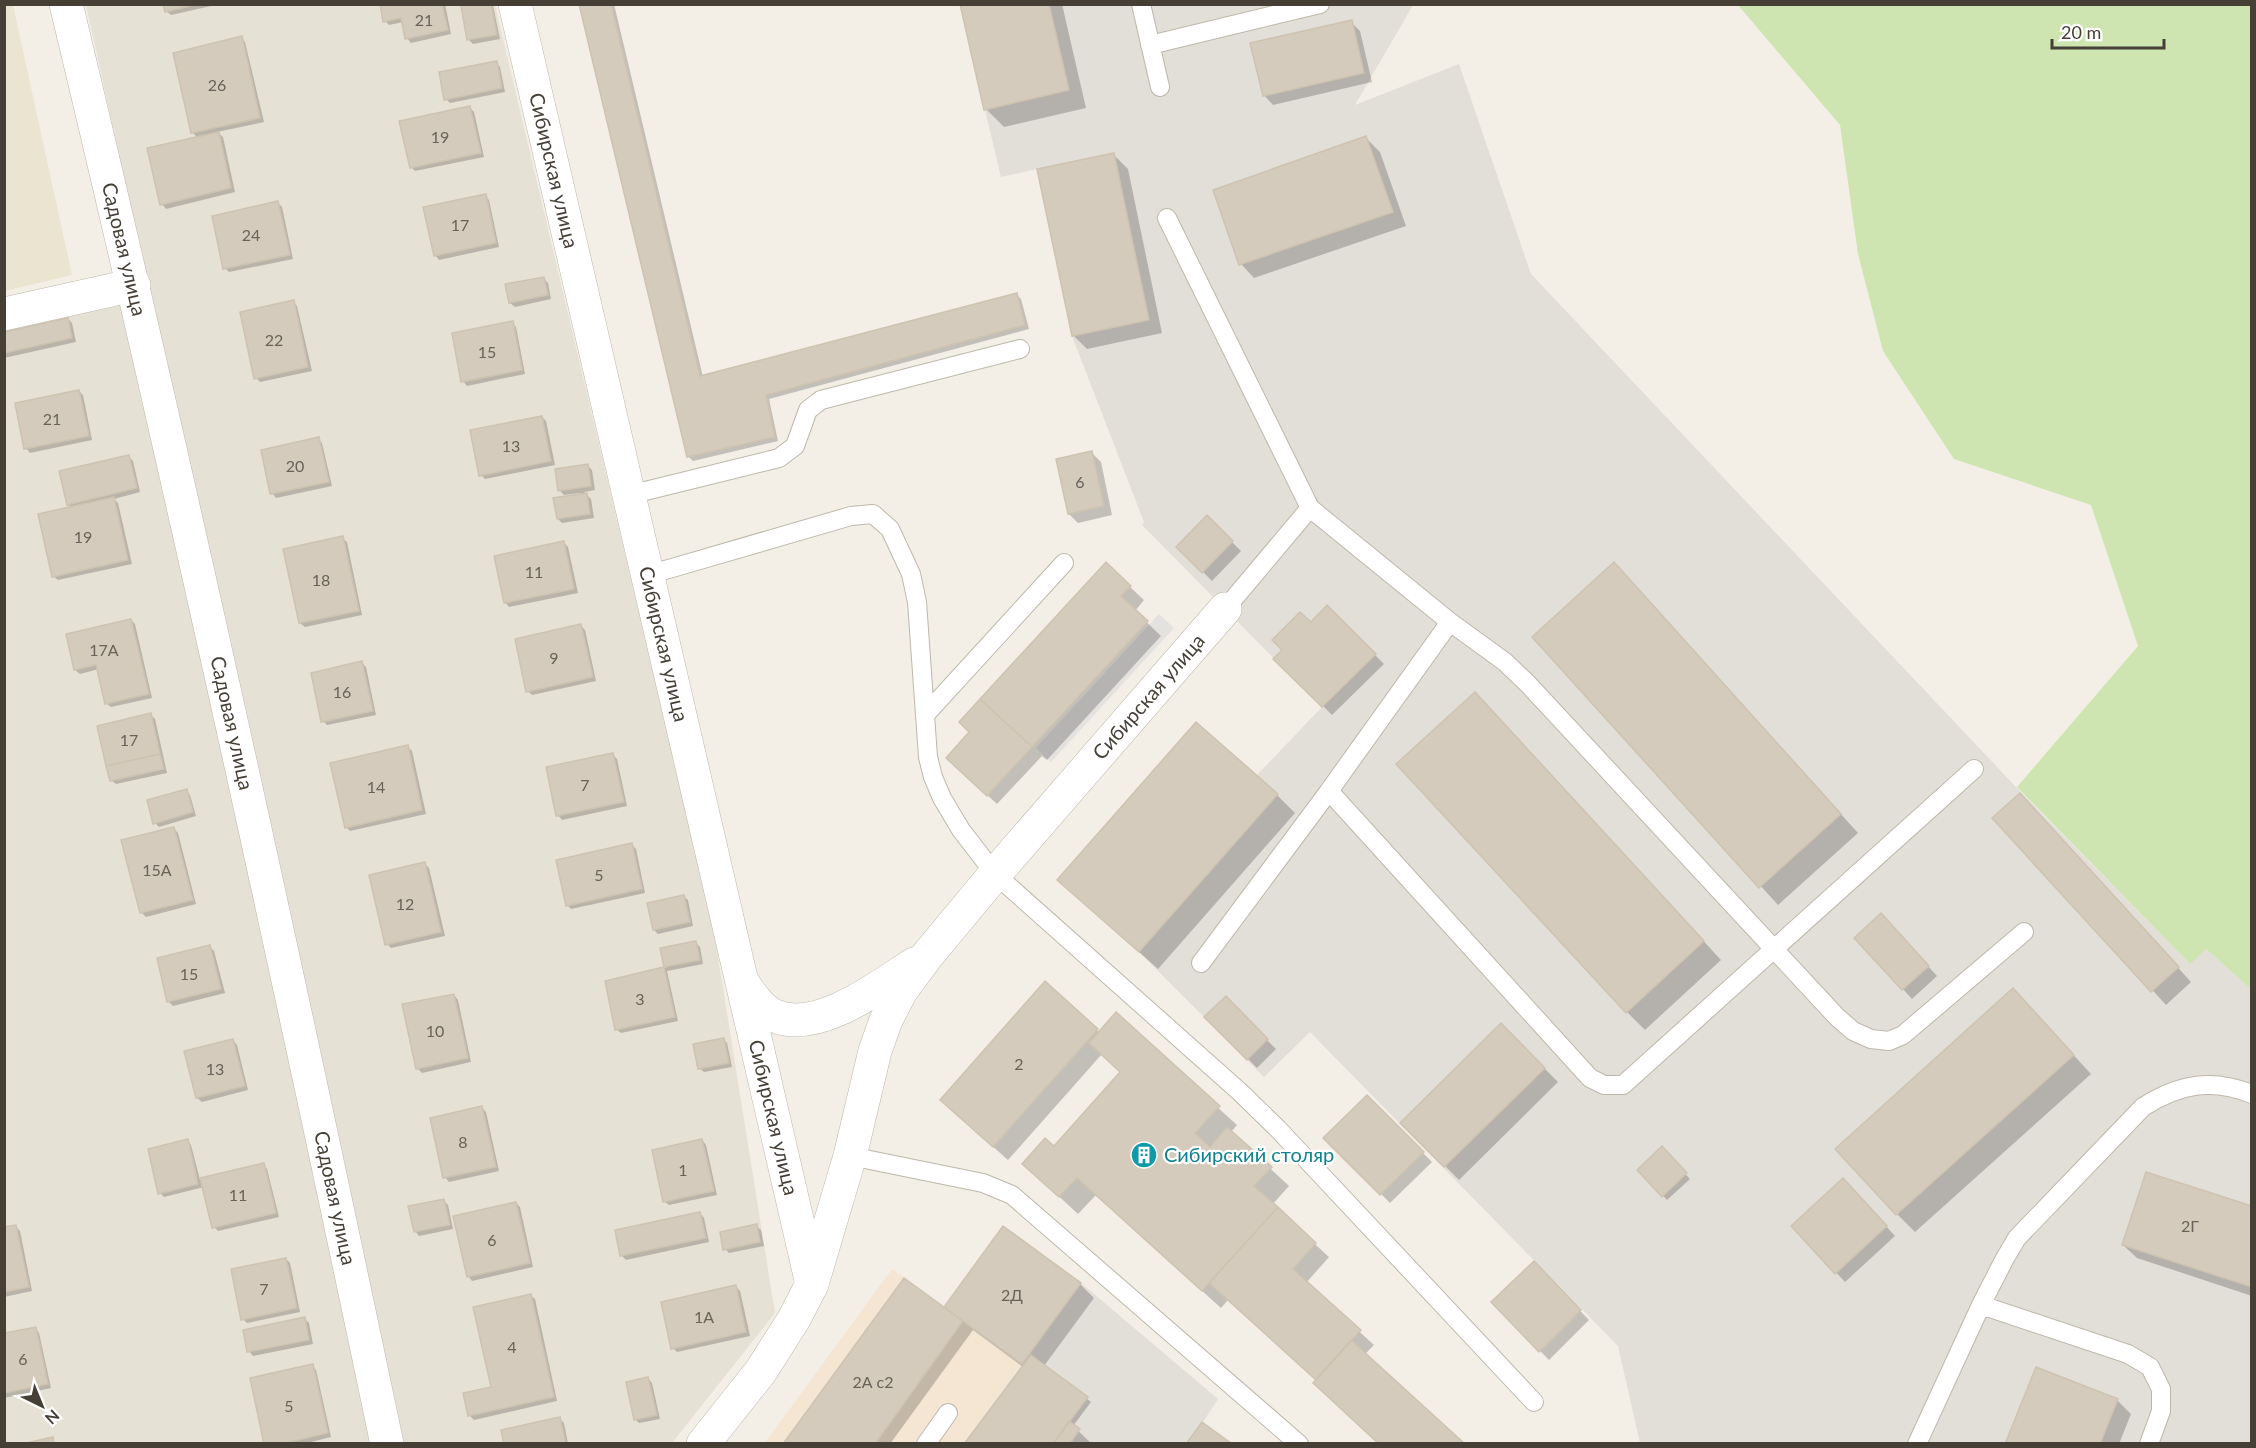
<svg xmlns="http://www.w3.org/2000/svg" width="2256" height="1448" viewBox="0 0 2256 1448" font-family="Lato,sans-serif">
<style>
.residential{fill:#e6e1d5}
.commercial{fill:#f4e6d3}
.industrial{fill:#e2ded8}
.education{fill:#ebe4d1}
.green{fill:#cee5b1}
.parking{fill:#e4e2df}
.shadow{fill:#0003}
.building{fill:#d4cbbd;stroke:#cec3b0;stroke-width:1.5}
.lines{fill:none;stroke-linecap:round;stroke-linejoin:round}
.lane-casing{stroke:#beb7aa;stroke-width:20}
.street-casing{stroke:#beb7aa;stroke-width:34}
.lane{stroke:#fff;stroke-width:18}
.street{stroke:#fff;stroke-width:33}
.labels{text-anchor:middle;stroke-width:4.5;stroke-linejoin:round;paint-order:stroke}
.number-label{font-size:16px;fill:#696258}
.street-label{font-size:20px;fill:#453f36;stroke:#fff}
.culture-label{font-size:20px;fill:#0d838f;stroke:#fff;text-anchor:start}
</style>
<rect width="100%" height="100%" fill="#f3efe7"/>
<path class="residential" d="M86,5H495L713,926L775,1313L672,1443H5L4,324L149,290Z"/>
<path class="commercial" d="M892,1269L1022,1364L964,1443L764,1444Z"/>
<path class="industrial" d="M960,5H1413L1355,105L1459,64L1531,274L2016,787L2189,963L2206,949L2251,989V1443H1640L1618,1346L1310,1032L1264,1077L1139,952L1057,880L1196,722L1257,775L1322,707L1142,525L1144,522L1072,336L1037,169L1001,177Z
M1003,1226L1081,1283L1218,1399L1203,1422L1232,1443H964L1022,1364L944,1307Z"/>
<path class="education" d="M4,5H13L72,275L5,291Z"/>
<path class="green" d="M1738,5H2251V989L2206,949L2190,964L2017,787L2138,646L2091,505L1954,459L1883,351L1858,254L1840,125Z"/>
<path class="parking" d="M1159,614L1174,628L1051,762L1036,748Z"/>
<path class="shadow" d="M165,4H220L171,15L166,11Z
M381,4H445L451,34L411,43L407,38L403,22L389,25L385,21Z
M474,4L493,6L500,39L473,44L469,40Z
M581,4H614L703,377L1017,295L1021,299L1029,329L769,399L778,441L693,461L688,456Z
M961,4H1062L1086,108L1004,127L986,109Z
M1351,22L1360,31L1372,82L1273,105L1264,95Z
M241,38L245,42L264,122L217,132L223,137L235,192L166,209L162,204L198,138L193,133Z
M496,63L500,67L505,92L450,103L446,99Z
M470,108L474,112L484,157L415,171L411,167Z
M1366,138L1380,152L1406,226L1254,278L1241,264Z
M1114,155L1128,169L1162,333L1087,349L1073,335Z
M485,196L489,200L499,247L439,260L435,255Z
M278,203L282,207L293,259L229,272L225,268Z
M543,278L548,283L551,299L515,307L510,303Z
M293,302L297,306L312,371L260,382L256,378Z
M68,319L72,323L76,342L4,358V333Z
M512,323L516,327L525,374L467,386L463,381Z
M79,391L83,395L92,440L30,453L26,448Z
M542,417L546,421L555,465L485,479L481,475Z
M318,439L322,443L332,486L276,498L272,493Z
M1092,453L1101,462L1112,515L1078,523L1069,514Z
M129,457L133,461L140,492L114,499L118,503L132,564L58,580L53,576L71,508L68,504Z
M588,466L592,470L595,490L584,492L591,499L594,518L562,523L558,519L580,495V493L564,495L560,491Z
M1207,517L1241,551L1212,581L1178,547Z
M342,538L347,542L362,615L305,627L300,623Z
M564,543L568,547L578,593L509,607L505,602Z
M1632,583L1858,833L1778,905L1534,637Z
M1130,587L1144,600L1135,611L1161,636L1047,760L1042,756L997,804L957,767L971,732Z
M1327,607L1384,664L1332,715L1276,659Z
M131,620L135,624L152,698L111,707L106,703L99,669L80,674L75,670Z
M581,626L585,630L596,681L532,695L528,691Z
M362,663L366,667L376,715L327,725L323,721Z
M1493,712L1721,960L1645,1030L1627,1012Z
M150,714L155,719L167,773L116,784L111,780Z
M408,747L412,751L426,814L350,831L346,827Z
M613,755L617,759L627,806L562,820L558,815Z
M186,791L190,795L196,816L159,827L155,823Z
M1277,795L1295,813L1158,969L1059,880Z
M2034,809L2191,982L2166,1005L1995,818Z
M173,828L178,833L196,904L146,917L141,912Z
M632,845L636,849L645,893L571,909L567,905Z
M424,863L429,868L445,936L391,948L387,944Z
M683,896L688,900L693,926L658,934L654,930Z
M1890,924L1937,976L1912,999L1856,938Z
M696,943L700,947L703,964L667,971L678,1021L621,1033L616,1029L606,982L666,968L662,949Z
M210,947L214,951L225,993L173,1006L169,1002L158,960Z
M1045,983L1100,1033L1116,1015L1237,1125L1231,1132L1289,1186L1272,1205L1329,1257L1306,1283L1374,1345L1365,1354L1228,1300L1221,1308L1096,1195L1078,1214L1024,1164L1054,1148L1122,1073L1102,1054L1008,1160L956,1114Z
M454,995L458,1000L471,1062L422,1073L418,1069L404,1006Z
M1226,998L1276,1049L1257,1068L1206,1017Z
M2031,1009L2091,1074L1915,1232L1897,1214Z
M1501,1025L1558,1082L1459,1180L1402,1123Z
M723,1039L727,1043L732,1067L704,1072L699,1068Z
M233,1040L237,1045L248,1090L202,1102L197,1098Z
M1367,1097L1432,1162L1390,1203L1326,1138Z
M482,1108L486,1112L499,1171L449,1182L445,1177Z
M187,1140L191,1145L200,1180L263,1165L267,1169L279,1217L218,1231L214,1227L204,1187L164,1197L160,1193Z
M702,1140L706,1145L717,1195L669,1205L664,1201Z
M1662,1149L1690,1179L1667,1200L1639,1170Z
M1852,1189L1895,1236L1845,1282L1793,1226Z
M444,1201L448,1205L453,1229L419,1236L415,1231Z
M516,1203L520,1207L533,1267L472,1281L468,1276Z
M2252,1208V1296L2137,1258L2123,1245Z
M700,1213L704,1218L709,1242L626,1260L622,1256Z
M756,1226L761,1230L764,1246L729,1253L725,1249Z
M16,1227L20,1231L32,1291L4,1297V1229Z
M1004,1228L1080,1284L1094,1298L1044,1366L1091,1402L1073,1426L1092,1444H966L1023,1367L973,1330L890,1444H785L944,1309Z
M286,1259L290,1263L300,1312L247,1323L243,1319Z
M1534,1263L1589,1320L1549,1360L1493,1303Z
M736,1287L740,1291L750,1336L677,1352L673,1348Z
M530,1295L535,1299L557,1401L474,1420L470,1416L493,1388Z
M305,1319L309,1323L313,1344L253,1356L249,1351Z
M35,1328L39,1333L51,1388L4,1398V1335Z
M312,1366L316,1370L331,1437L303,1444H266Z
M648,1378L652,1383L660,1419L639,1423L635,1419Z
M2117,1400L2131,1414L2119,1444H2007Z
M560,1419L564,1423L568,1444H506Z"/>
<path class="building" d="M163,4H198L165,12Z
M380,4H442L448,30L405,39L401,18L383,22Z
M466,4H491L497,35L467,40L461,6Z
M579,4H611L700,376L1017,293L1025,325L766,395L775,437L687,457Z
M960,4H1049L1069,90L984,110Z
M1352,20L1364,73L1263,96L1250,43Z
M242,36L260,118L191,133L173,53Z
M497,61L502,88L444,100L439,72Z
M470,106L481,153L410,168L399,121Z
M219,132L231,188L160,205L147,148Z
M1366,136L1393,212L1239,265L1213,190Z
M1114,153L1149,320L1072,336L1037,169Z
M486,194L496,243L434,256L423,207Z
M278,201L290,255L223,269L212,216Z
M544,277L548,295L509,303L505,284Z
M294,300L308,367L254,379L240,312Z
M68,318L72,338L4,353V332Z
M513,321L522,370L461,382L452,333Z
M79,390L89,436L24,449L15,403Z
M542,416L551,461L479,476L470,430Z
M319,437L329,482L270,494L261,450Z
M1092,451L1104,506L1068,514L1056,459Z
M129,455L137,488L67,505L59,471Z
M588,464L591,486L558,491L555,469Z
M587,493L590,514L557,519L553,498Z
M114,497L128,560L52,577L38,514Z
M1207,515L1233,541L1202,573L1176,547Z
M343,536L359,611L299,623L283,549Z
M564,541L574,589L504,603L494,556Z
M1106,562L1131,586L1121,596L1148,621L1032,747L980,699Z
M1614,562L1841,814L1759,888L1532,637Z
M1327,605L1376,654L1322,707L1273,659L1282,650L1272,640L1300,612L1311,622Z
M131,619L149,694L105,704L96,665L74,670L66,634Z
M581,624L593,677L526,692L515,639Z
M362,661L373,711L321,722L311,673Z
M1475,692L1704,941L1626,1013L1396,764Z
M980,699L1032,747L987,796L946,758L969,732L959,722Z
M151,713L160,754L106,766L97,726Z
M1196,722L1278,794L1139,952L1057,880Z
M408,745L422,810L345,828L330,763Z
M613,753L624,802L556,816L546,767Z
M160,754L164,769L110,781L106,766Z
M187,789L193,812L153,824L147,800Z
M2020,793L2179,967L2151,992L1992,818Z
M174,827L193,900L140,913L121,840Z
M632,843L642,889L566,906L556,860Z
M425,862L441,932L385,945L369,875Z
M684,895L690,922L653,930L647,903Z
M1881,913L1929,966L1902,990L1854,938Z
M696,941L700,960L664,967L660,948Z
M210,945L221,989L167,1002L157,958Z
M664,967L675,1017L615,1030L605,981Z
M1045,981L1098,1029L993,1147L940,1100Z
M2013,988L2074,1055L1896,1215L1835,1149Z
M454,994L468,1058L416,1069L402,1004Z
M1226,996L1268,1039L1247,1060L1204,1017Z
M1116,1012L1220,1106L1195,1133L1210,1147L1227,1127L1272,1167L1254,1186L1278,1207L1202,1291L1077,1178L1059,1197L1022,1164L1045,1138L1054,1146L1120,1072L1089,1043Z
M1501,1023L1545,1068L1444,1167L1400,1123Z
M724,1038L729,1063L698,1069L693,1044Z
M233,1039L245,1086L196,1098L184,1051Z
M1367,1095L1424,1152L1380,1195L1323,1138Z
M482,1106L496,1167L443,1178L430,1118Z
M188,1139L198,1184L158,1194L148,1149Z
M702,1139L714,1191L663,1202L652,1150Z
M1662,1146L1687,1173L1662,1197L1637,1170Z
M264,1163L276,1213L212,1228L200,1178Z
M2146,1172L2252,1206V1287L2122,1245Z
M1843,1178L1887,1226L1835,1274L1791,1226Z
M444,1199L450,1225L414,1232L408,1206Z
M516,1202L530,1263L467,1277L453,1216Z
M1278,1207L1316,1243L1293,1269L1361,1330L1316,1380L1209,1283Z
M700,1212L706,1238L620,1256L615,1230Z
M757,1224L760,1242L723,1250L720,1232Z
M16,1225L29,1287L4,1292V1227Z
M1003,1226L1081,1283L1022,1364L944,1307Z
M286,1258L297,1308L241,1320L231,1269Z
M1534,1261L1581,1310L1539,1352L1491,1302Z
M904,1278L963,1321L875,1444H783Z
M736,1285L746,1332L671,1349L661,1302Z
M531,1294L554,1397L468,1416L463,1393L491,1387L473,1307Z
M305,1317L309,1340L247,1352L243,1330Z
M36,1327L48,1384L4,1393V1333Z
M1351,1340L1465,1444H1379L1313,1383Z
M1031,1355L1088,1397L1053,1444H964Z
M313,1364L328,1433L281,1444H264L250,1378Z
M2036,1367L2118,1399L2100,1444H2005Z
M648,1377L657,1415L634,1420L626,1382Z
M560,1417L566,1444H504L501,1430Z
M1069,1421L1080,1429L1071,1442L1073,1444H1053Z
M1202,1422L1232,1444H1186Z
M53,1437L54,1444H22Z"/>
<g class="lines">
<defs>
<path id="lane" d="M1141,4L1160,87
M1150,45L1320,4
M1167,218L1310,508L1450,622L1505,662L1528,684L1837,1017L1853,1031L1871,1039L1889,1041L1903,1035L2024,932
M629,495L779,458L795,446L808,410L821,400L1020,349
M648,575L851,516L873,514L890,529L911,574L917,602L928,757L933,777L942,798L961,830L995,874L1240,1092L1278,1129L1534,1402
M1225,609L1310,508
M1450,622L1329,791L1590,1078L1604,1085H1623L1974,769
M925,715L1064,563
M1201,963L1329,791
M850,1156L983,1183L1012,1195L1299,1444
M1981,1305L2128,1354L2150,1367L2161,1389V1411L2149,1444
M926,1444L948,1413
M1917,1444L1981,1305L2004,1260L2017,1238L2143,1107C2179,1084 2211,1078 2252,1094"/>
<g id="street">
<path id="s1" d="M66,4C181,482 286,963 387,1444"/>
<path id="s2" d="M515,4L812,1284"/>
<path d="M4,314L134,285"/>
<path d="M743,983C751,995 761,1010 775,1016C818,1034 880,986 914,964"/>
<path id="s3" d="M703,1444L761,1371L794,1319L812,1284L850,1156L875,1051L886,1020L901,991L926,957L995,874L1225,609"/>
</g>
</defs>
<use href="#lane" class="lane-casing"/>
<use href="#street" class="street-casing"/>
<use href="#lane" class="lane"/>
<use href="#street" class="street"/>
</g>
<defs>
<symbol id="building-disc" viewBox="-11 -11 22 22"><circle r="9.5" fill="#0f9aa8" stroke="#fff"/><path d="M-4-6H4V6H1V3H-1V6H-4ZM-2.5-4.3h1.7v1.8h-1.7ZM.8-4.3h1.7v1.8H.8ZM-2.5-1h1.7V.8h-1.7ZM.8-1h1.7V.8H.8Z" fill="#fff"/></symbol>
</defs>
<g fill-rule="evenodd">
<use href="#building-disc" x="1129" y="1140" width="30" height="30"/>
</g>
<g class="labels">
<g class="number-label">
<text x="424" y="26">21</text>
<text x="217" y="91">26</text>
<text x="440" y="143">19</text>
<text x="460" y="231">17</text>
<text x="251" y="241">24</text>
<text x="274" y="346">22</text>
<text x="487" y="358">15</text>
<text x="52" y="425">21</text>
<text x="511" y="452">13</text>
<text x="295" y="472">20</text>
<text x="1080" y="488">6</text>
<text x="83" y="543">19</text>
<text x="534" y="578">11</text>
<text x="321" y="586">18</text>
<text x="104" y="656">17А</text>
<text x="554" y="664">9</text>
<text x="342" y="698">16</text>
<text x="129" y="746">17</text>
<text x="585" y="791">7</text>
<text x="376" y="793">14</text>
<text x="157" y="876">15А</text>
<text x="599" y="881">5</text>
<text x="405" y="910">12</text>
<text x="189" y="980">15</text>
<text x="640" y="1005">3</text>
<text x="435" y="1037">10</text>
<text x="1019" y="1070">2</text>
<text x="215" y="1075">13</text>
<text x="463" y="1148">8</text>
<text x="683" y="1176">1</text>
<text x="238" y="1201">11</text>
<text x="2190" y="1232">2Г</text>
<text x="492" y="1246">6</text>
<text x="264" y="1295">7</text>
<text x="1012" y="1301">2Д</text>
<text x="704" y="1323">1А</text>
<text x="512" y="1353">4</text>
<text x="23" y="1365">6</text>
<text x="873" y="1388">2А с2</text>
<text x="289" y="1412">5</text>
</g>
<g class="street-label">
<text dy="7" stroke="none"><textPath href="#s2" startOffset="171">Сибирская улица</textPath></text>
<text dy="7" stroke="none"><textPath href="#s1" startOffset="252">Садовая улица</textPath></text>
<text dy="7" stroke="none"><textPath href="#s2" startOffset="657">Сибирская улица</textPath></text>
<text dy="7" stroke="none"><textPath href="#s3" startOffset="886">Сибирская улица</textPath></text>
<text dy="7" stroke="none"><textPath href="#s1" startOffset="738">Садовая улица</textPath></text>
<text dy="7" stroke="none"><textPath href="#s2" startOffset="1143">Сибирская улица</textPath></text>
<text dy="7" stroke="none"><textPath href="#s1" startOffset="1224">Садовая улица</textPath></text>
</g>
<g class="culture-label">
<text x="1164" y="1162">Сибирский столяр</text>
</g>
</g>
<rect width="2256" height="1448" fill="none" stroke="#453f36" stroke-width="12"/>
<g transform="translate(42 1406) rotate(137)" stroke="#ffffff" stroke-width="4.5" paint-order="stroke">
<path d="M0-4.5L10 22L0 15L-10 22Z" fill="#453f36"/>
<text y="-9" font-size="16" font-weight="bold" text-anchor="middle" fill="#453f36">N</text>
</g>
<path d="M2052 39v9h112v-9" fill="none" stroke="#453f36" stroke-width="3"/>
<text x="2061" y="39" font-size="18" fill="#453f36" stroke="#ffffff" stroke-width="4.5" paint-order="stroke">20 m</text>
</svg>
